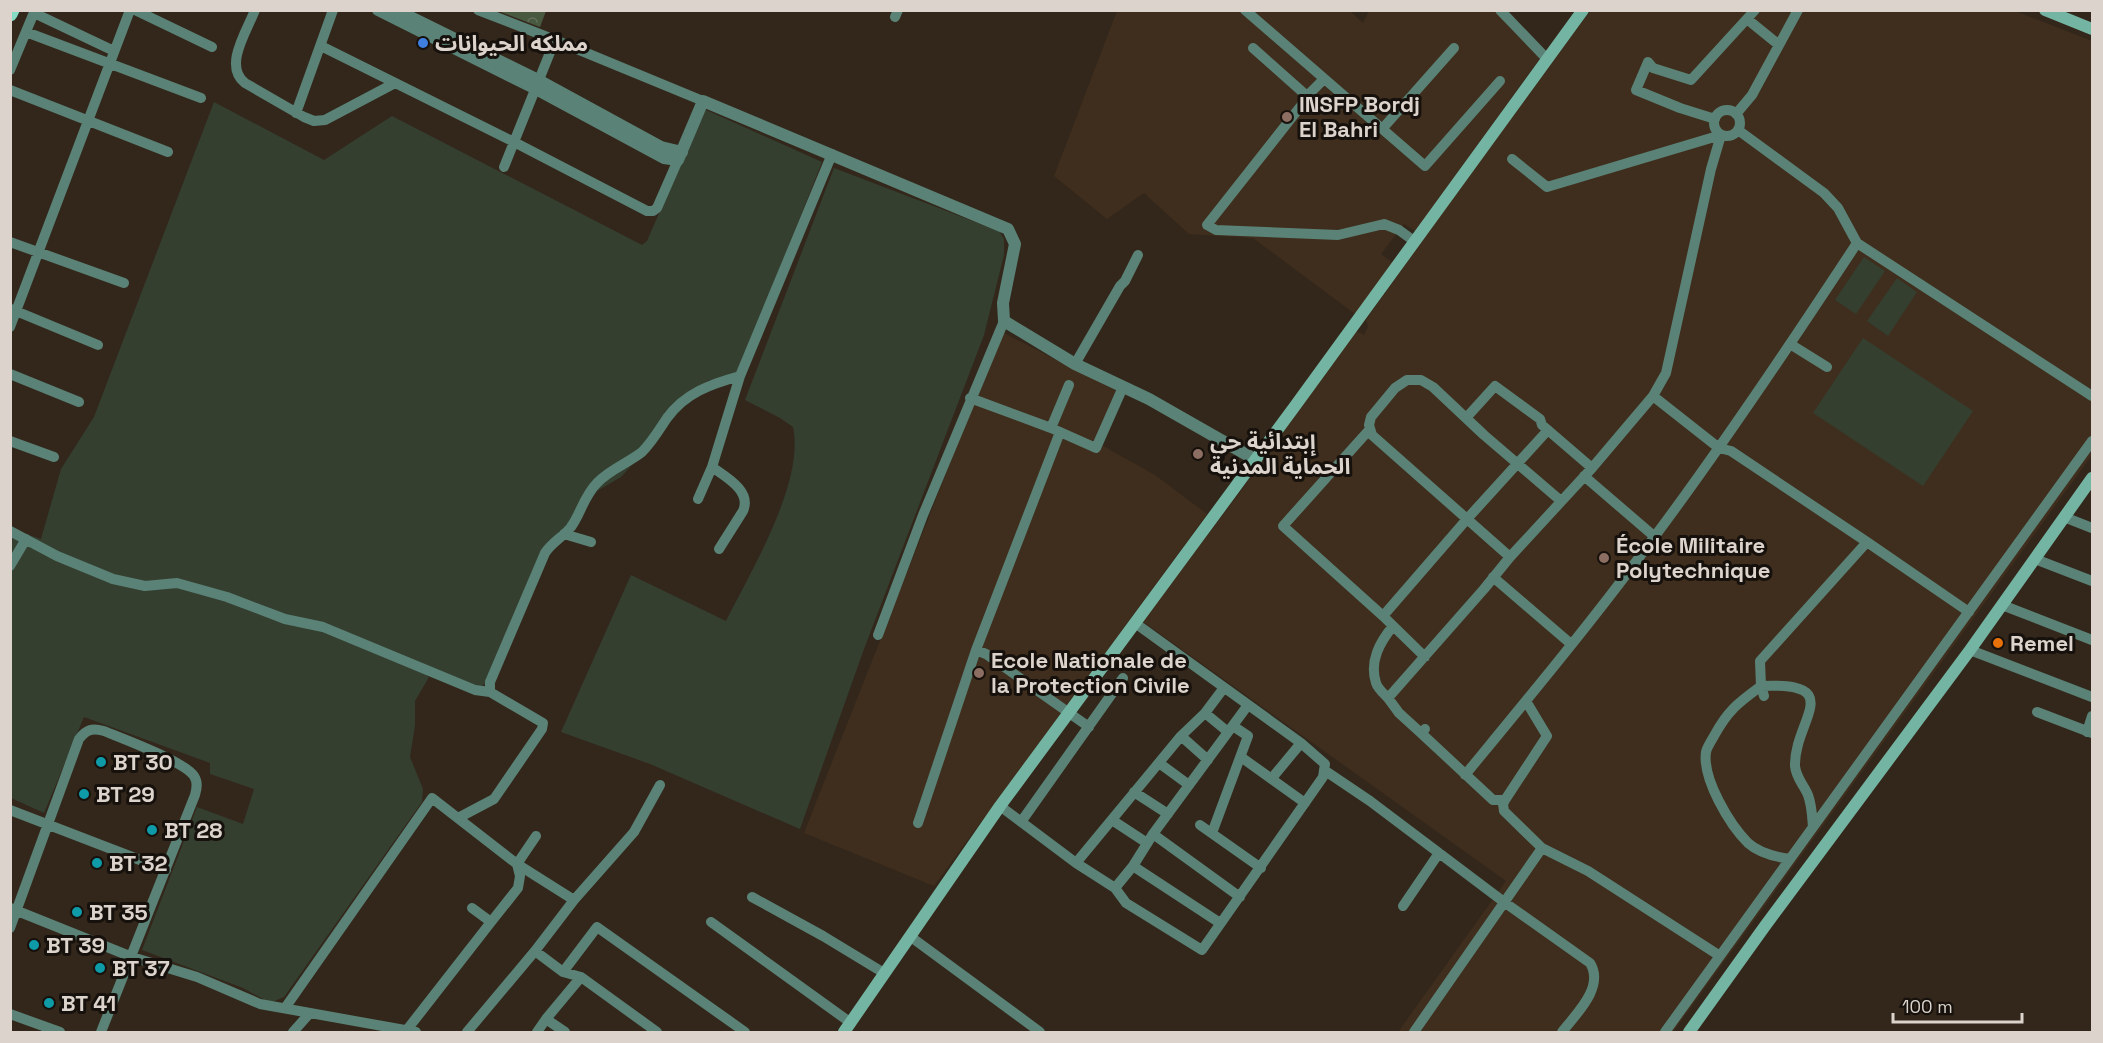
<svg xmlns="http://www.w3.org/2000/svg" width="2103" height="1043" viewBox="0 0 2103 1043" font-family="'Space Grotesk','Noto Sans Arabic',sans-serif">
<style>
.built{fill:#3f2e1d}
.grass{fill:#343f30}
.forest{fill:url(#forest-crowns)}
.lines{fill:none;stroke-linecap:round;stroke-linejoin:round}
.minor{stroke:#5a8276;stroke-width:10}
.tertiary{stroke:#5a8276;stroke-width:12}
.secondary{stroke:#74b4a2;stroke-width:12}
.primary{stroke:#86dbc4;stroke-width:15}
.shop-dot{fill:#3f7fe0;stroke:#16110c;stroke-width:2}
.education-dot{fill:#8d6e63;stroke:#16110c;stroke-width:2}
.food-dot{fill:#e8710a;stroke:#16110c;stroke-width:2}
.culture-dot{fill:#0f9aa8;stroke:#16110c;stroke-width:2}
.labels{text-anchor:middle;stroke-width:6;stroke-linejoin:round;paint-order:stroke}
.poi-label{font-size:22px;font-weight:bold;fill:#dcd4cc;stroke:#16110c;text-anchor:start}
</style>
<defs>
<pattern id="forest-crowns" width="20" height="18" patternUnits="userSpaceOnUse" patternTransform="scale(1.5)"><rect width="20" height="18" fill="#485940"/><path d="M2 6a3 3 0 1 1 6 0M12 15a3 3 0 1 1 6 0" fill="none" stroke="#62705a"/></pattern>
</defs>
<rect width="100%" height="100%" fill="#33271b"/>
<path class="built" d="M1117,11H1350L1363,23L1369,11H1495L1540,58L1415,231L1404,224L1381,254L1393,263L1355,314L1253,238L1189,234L1144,193L1107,219L1054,176Z
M1590,11H2015L2092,41V455L1673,1032H1398L1506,881L1142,621L1238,495L1356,331L1364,335L1368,327L1366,320L1447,206Z
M1002,332L1119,392L1096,442L1155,475L1207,514L934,886L804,833Z"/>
<path class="grass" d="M214,102L324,160L392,116L642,245L647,241L704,109L822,162L738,374L707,381L621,477L597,491L589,503L557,535L487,683L477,688L404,657L429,677L415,701V725L410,757L423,789L422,802L284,997L270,1003L243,988L142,950L197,807L243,824L254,789L210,774V763L84,717L44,813L11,798V529L41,539L61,469L94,417Z
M834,168L999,231L1004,239V255L984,335L864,649L800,829L650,764L561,732L631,575L726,621C751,571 805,482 793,427L780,418L745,400Z
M1864,257L1885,271L1856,314L1835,300Z
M1897,278L1917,292L1888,336L1867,321Z
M1863,338L1973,411L1923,486L1813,413Z"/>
<path class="forest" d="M498,11L546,10V11L540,27Z"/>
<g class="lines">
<path class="minor" d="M135,10L212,47
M255,10C247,31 223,66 245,83L304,117L314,121L325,120L395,83
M478,10L555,40L703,101
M1245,10L1425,166L1500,81
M1500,10L1547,59
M34,13L114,51
M895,17L898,10
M1747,19L1779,45
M26,32L201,98
M321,46L514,142L647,211H653L657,208L678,160
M1253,48L1307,96
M10,70L35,10
M1324,79L1307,96L1304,102L1207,225L1216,230L1338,235L1384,224L1399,230L1414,241
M10,90L168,152
M1714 123a13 13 0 1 1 26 0a13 13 0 1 1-26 0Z
M296,113L333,10
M1736,114L1752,95L1798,10
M1715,119L1680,108L1636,90L1648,62L1653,68L1691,80L1755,10
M1383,128L1454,48
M1512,159L1547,187L1721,135
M504,167L555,40
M10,242L124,283
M1857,243L2092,396
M11,309L98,345
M10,327L130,10
M1790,344L1827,367
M1075,364L1120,286L1125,281L1138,255
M10,374L79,402
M1653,396L1719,448L1731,451L1867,542L1969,612
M970,398L1051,428L1096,448L1123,387
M1466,418L1495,386L1540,419L1542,425L1592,468
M1051,428L1069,385
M1370,429L1283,526L1383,616L1425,657
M10,441L54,457
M712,467C726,477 752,491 743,511L719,549
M1584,476L1655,537
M698,499L712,467L740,376L832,154
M2064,517L2092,528
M10,531L57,556L113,579L145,586L177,583L227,597L285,619L323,627L475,690L490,692V682L545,553C552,542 563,537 571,527C581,513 584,496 597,483C609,470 628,463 642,452C652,442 659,430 667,418C685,393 711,384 740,376
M564,534L591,542
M1510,557L1372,435L1369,425L1371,417L1395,388L1407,380H1421L1433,387L1484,435L1561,501
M2035,559L2092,581
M10,566L26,539
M1493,577L1571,644
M2002,605L2092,640
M1383,616L1467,519L1548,430
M878,635L923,515L1004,321
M976,650L986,654L1089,727
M1970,650L2092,697
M1764,696L1761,686C1848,682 1794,720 1795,766C1796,778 1804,785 1808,795C1812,806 1812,816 1813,827
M1388,698C1384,694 1378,689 1376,683C1369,661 1380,642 1393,626
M2037,712L2092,733
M1205,713L1223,689
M1425,729L1421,733L1399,713L1388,698L1484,589L1510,557L1592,468L1653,396L1666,373L1711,169L1721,135
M2087,732L2092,716
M1181,736L1208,760
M1241,757L1305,803
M1159,763L1189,785
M1324,770L1370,801L1504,902L1590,963C1605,987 1576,1014 1562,1032
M1465,775C1530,696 1595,618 1655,536C1726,441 1792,342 1857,243L1838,208L1824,193L1738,130
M1272,778L1301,743
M1134,792L1168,814
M1505,800L1547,736L1526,701
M1000,806L1076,863L1115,888L1126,903L1202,950L1323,777L1325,764L1301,743L1135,623
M10,810L166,870
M458,818L494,799L542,729L543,723L490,692
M1112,820L1147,843
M1021,822L1123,678
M918,823L976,650L1060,432
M1200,825L1261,868
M1212,833L1248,736L1233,726
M1153,834L1240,897
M1542,848L1588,871L1720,956
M1790,859C1776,857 1759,853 1748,843C1730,825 1702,779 1706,752C1707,747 1712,740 1714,736C1728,710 1738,703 1761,686L1760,661L1867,542
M1076,863L1181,736L1205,713L1228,732
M1133,866L1220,923
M1115,888L1133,866L1153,834L1248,705
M752,897L823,936L884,973
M1403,906L1439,853
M10,908L132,957L197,977L260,1004L416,1032
M491,922L518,888L520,876L517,864L536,836
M711,922L851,1023
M10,928L79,739C87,729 92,728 104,731C123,739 184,761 194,776C198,782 197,788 195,795L101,1032
M911,937L1040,1032
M535,951L574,900
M563,972L597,927L745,1032
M285,1008L432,798L517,864L574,900L634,832L660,785
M10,1014L60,1032
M406,1031L491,922L472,908
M293,1032L310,1013
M467,1032L535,951L563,972L581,977L657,1032
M537,1032L546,1019
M565,1032L546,1019L581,977
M1414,1032L1542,848L1504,811L1503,804L1505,800H1493L1421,733
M1665,1032L2092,441"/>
<path class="tertiary" d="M378,10L536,89L664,158L678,160L703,101L1008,229L1015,244L1003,303L1004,321L1075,364L1149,399L1256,460
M396,10L540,81L661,147L682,152"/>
<path class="secondary" d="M2045,10L2092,29
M844,1032L1000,806L1295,406L1583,10
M1689,1032L1765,926L1970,650L2092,478"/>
<path class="primary" d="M10,14L12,10"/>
</g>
<circle class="shop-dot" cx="423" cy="43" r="6"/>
<g class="education-dot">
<circle cx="1287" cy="117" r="6"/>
<circle cx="1198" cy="454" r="6"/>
<circle cx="1604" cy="558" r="6"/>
<circle cx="979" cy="673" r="6"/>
</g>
<circle class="food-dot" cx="1998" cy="643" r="6"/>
<g class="culture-dot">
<circle cx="101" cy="762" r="6"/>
<circle cx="84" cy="794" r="6"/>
<circle cx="152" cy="830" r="6"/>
<circle cx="97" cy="863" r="6"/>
<circle cx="77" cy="912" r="6"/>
<circle cx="34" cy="945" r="6"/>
<circle cx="100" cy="968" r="6"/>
<circle cx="49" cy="1003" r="6"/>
</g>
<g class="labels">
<g class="poi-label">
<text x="435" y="51">مملكه الحيوانات</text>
<text x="1299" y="112">INSFP Bordj<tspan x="1299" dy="25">El Bahri</tspan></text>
<text x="1210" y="449">إبتدائية حي<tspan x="1210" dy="25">الحماية المدنية</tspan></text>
<text x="1616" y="553">École Militaire<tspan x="1616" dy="25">Polytechnique</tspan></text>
<text x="2010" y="651">Remel</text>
<text x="991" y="668">Ecole Nationale de<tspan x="991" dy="25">la Protection Civile</tspan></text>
<text x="113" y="770">BT 30</text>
<text x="96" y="802">BT 29</text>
<text x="164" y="838">BT 28</text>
<text x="109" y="871">BT 32</text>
<text x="89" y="920">BT 35</text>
<text x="46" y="953">BT 39</text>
<text x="112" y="976">BT 37</text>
<text x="61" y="1011">BT 41</text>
</g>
</g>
<rect width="2103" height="1043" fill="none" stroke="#dcd4cc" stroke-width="24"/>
<path d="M1893 1013v9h129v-9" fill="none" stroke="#dcd4cc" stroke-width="3"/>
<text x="1902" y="1013" font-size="18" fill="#dcd4cc" stroke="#16110c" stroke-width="4.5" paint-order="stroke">100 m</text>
</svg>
